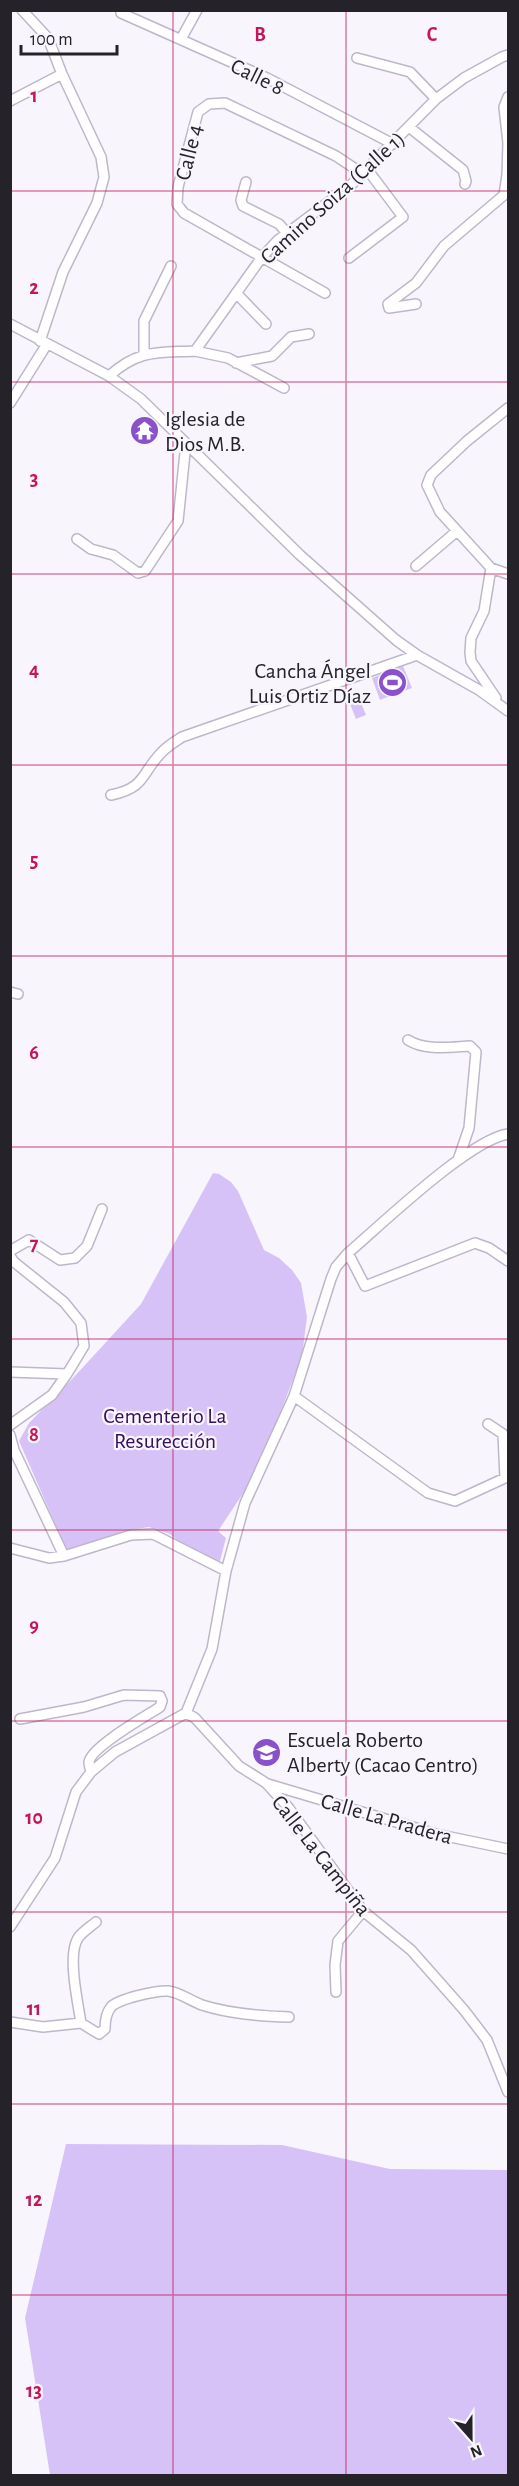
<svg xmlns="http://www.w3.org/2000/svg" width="519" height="2486" viewBox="0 0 519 2486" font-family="'Alegreya Sans',sans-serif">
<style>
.green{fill:#d7c2f8}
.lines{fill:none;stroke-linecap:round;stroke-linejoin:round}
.minor-casing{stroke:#beb7c9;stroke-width:12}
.minor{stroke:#fff;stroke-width:9}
.grid{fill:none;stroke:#c2185b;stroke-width:1.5;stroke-opacity:0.55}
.labels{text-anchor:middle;stroke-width:4.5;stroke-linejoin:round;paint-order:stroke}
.street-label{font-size:22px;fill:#252229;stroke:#f8f5fd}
.poi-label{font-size:22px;fill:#252229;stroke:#f8f5fd;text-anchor:start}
.park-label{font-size:22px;fill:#370e5c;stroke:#f8f5fd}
.grid-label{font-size:20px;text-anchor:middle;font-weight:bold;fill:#c2185b;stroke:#f8f5fd;stroke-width:4.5;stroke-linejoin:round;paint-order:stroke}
</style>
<rect width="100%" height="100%" fill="#f8f5fd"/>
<path class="green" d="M403,666L412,688L380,700L372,678Z
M360,700L366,715L356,719L350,704Z
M213,1173L219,1174L231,1182L238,1191L264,1250L279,1258L292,1270L301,1283L307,1317L302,1356L258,1471L218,1531L226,1538L220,1561L217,1563L190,1551L170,1534L149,1527L124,1531L67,1551L19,1441L29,1423L74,1377L141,1304Z
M66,2144L282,2145L390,2169L508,2170V2475H50L25,2318Z"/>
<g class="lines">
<defs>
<path id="minor" d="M22,10L48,38L62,74L101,157L104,177L97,203L63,272L40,341
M121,13L267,78L393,144
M181,39L197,10
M357,58L410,72L436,99
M10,101L62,74
M409,127L463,170L466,181L465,184
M246,182L241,200L243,206L279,224L287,233
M349,258L403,217L367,169
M236,293L266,324
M325,293L184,213L177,204L178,187L198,112L209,104L225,103L336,156L363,174
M416,304L389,308L388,304L416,283L444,246L504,195L507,175L508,143L504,107L508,97
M10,324L109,376L141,399L300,555L396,640L417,655L479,690L508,711
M195,351L228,358L284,388
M144,354V321L171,266
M236,363L272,356L291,337L309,334
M109,376C139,349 158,353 195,351L262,257L278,240L350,186L436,99L464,78L502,57L508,55
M10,403L47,344
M77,539L91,549L113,555L138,573L145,571L178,521L186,443
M416,566L457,531
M491,568L508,574
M496,698L471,661L470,652L471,638L484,611L491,568L440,512L427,485L431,475L467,441L508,408
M111,795C147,788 141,772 163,751C169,745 176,741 182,737L417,655
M10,992L18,994
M408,1040C425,1051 450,1047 470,1046L476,1052L469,1128L458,1160
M10,1251L29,1240L60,1260L75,1258L87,1246L102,1209
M348,1253L365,1286L475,1243L489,1248L508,1261
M10,1256L14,1262L64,1302L81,1323L84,1346L67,1374L52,1395L10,1425
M10,1372L67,1374
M294,1396L428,1493L455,1501L505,1478L503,1434L488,1424
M10,1435L14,1450L64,1556
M10,1548L49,1558L64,1556L131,1535L153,1534L226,1571
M186,1713L195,1718L239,1766L266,1783L288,1807L363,1911L411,1950L464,2010L487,2040L508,2092
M20,1719L84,1707L124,1695L160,1696L162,1701L160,1707C146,1716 91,1747 89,1762C89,1765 90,1768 91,1772
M268,1784L436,1834L508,1849
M10,1927L55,1858L76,1792L91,1772L115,1752L186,1713L212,1649L226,1571L245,1503L294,1396L331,1279L336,1267L348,1253C382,1224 469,1140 508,1134
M336,1992L335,1965L338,1941L363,1911
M10,2022L43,2027L81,2023L99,2034L105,2029C105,2022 106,2013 111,2007C118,1999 157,1990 168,1991C179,1992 191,2001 202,2005C230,2014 260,2016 289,2017
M81,2023C78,2003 67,1955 78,1938C82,1932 90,1927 96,1922"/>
</defs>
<use href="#minor" class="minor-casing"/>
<use href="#minor" class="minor"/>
</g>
<path class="grid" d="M173,10V2476M346,10V2476M10,191H508M10,382H508M10,574H508M10,765H508M10,956H508M10,1147H508M10,1339H508M10,1530H508M10,1721H508M10,1912H508M10,2104H508M10,2295H508"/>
<defs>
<symbol id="temple-disc" viewBox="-11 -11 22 22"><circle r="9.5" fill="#8a52ca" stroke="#f8f5fd"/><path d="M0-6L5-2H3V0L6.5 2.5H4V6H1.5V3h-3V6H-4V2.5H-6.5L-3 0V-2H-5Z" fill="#fff"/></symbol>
<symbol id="stadium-disc" viewBox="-11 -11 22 22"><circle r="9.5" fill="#8a52ca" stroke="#f8f5fd"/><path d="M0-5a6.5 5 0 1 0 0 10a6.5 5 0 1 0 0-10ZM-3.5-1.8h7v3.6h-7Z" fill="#fff"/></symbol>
<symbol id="school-disc" viewBox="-11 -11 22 22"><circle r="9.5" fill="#8a52ca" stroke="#f8f5fd"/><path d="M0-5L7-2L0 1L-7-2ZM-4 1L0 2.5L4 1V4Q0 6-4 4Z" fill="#fff"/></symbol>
</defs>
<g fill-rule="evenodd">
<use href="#temple-disc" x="128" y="414" width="33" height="33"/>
<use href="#stadium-disc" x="376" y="666" width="33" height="33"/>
<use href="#school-disc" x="250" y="1736" width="33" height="33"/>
</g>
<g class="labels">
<g class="street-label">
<text transform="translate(258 76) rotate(26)" y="8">Calle 8</text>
<text transform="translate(188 152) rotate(-76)" y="8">Calle 4</text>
<text transform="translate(332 197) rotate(-42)" y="8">Camino Soiza (Calle 1)</text>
<text transform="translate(387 1818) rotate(16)" y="8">Calle La Pradera</text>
<text transform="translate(322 1855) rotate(52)" y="8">Calle La Campiña</text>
</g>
<g class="poi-label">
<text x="165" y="426">Iglesia de<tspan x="165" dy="25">Dios M.B.</tspan></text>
<text x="371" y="678" text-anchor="end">Cancha Ángel<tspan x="371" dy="25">Luis Ortiz Díaz</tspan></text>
<text x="287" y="1747">Escuela Roberto<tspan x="287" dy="25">Alberty (Cacao Centro)</tspan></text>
</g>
<g class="park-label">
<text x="165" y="1423">Cementerio La<tspan x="165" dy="25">Resurección</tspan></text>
</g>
</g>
<g class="grid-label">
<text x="260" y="41">B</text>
<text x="432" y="41">C</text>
<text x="34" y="102">1</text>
<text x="34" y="294">2</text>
<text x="34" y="485">3</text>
<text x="34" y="676">4</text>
<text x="34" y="867">5</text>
<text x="34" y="1059">6</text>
<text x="34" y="1250">7</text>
<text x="34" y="1441">8</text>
<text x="34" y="1632">9</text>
<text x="34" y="1824">10</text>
<text x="34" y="2015">11</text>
<text x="34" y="2206">12</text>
<text x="34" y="2397">13</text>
</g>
<rect width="519" height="2486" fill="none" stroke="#252229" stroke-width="24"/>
<g transform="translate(471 2438) rotate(159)" stroke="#f8f5fd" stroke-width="4.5" paint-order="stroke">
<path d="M0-4.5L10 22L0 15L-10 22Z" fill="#252229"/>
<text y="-9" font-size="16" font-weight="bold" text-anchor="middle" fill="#252229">N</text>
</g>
<path d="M21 45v9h96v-9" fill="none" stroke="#252229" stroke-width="3"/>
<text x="30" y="45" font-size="18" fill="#252229" stroke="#f8f5fd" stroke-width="4.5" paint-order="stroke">100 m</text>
</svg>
